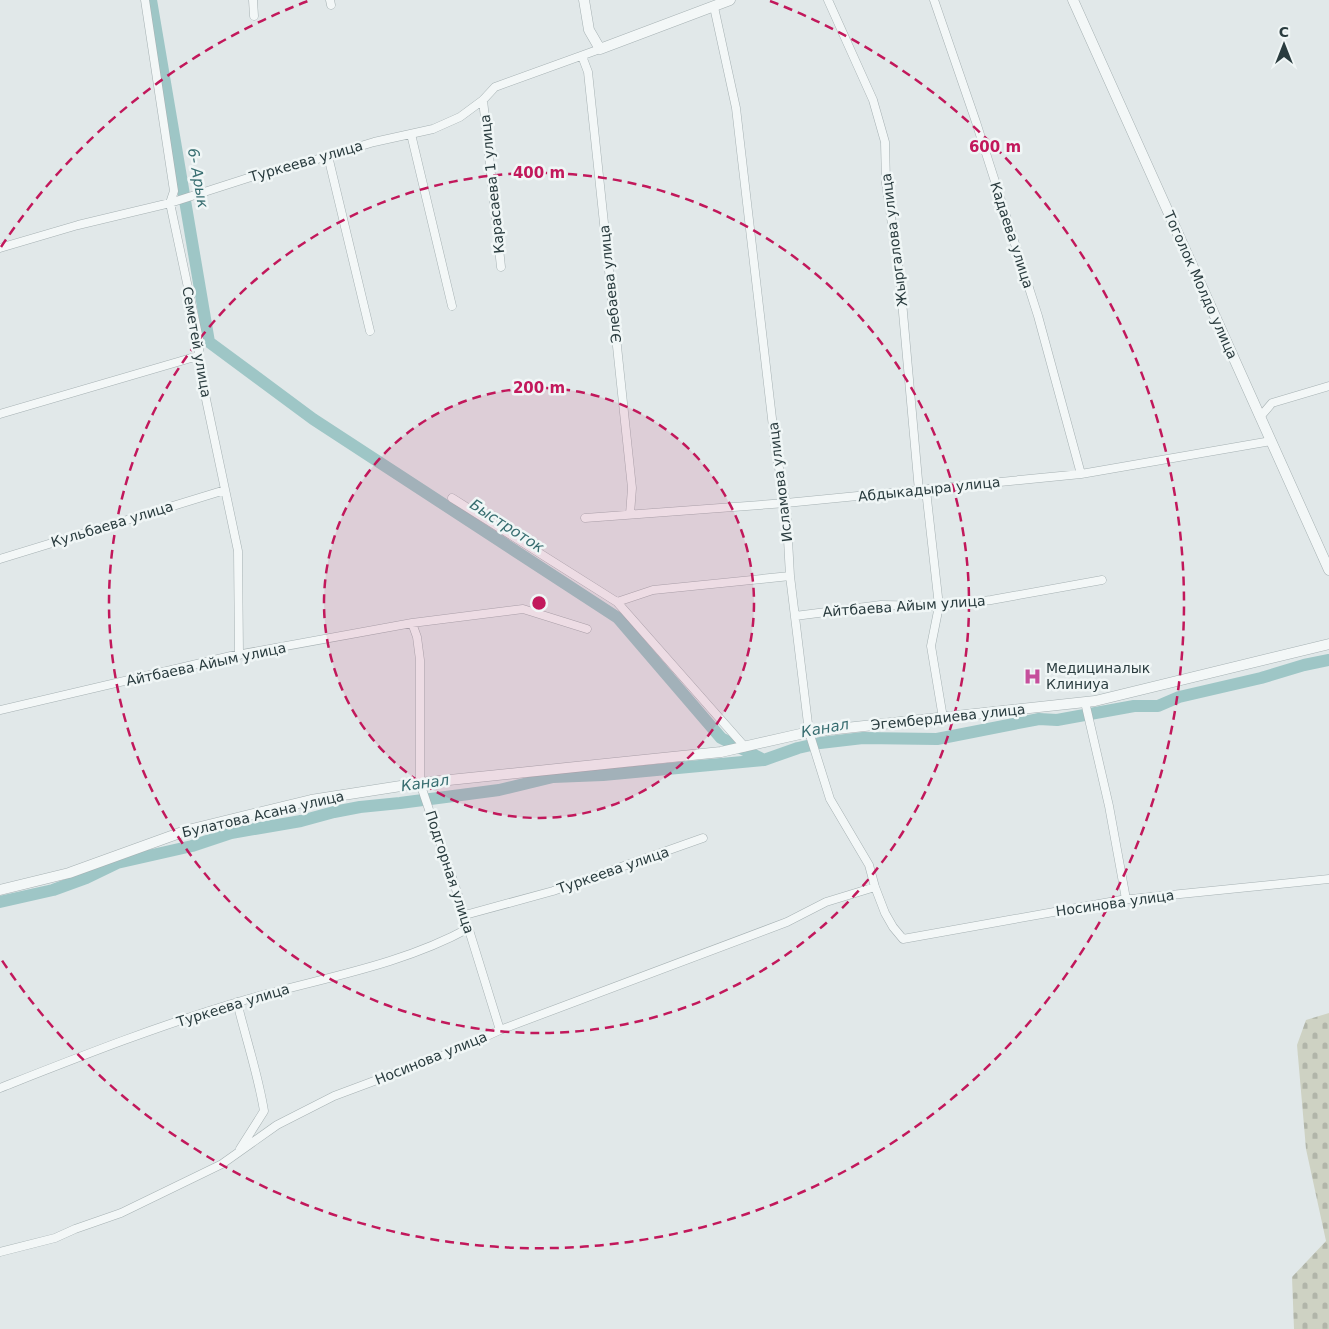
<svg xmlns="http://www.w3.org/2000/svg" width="1329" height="1329" viewBox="0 0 1329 1329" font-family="'DejaVu Sans',sans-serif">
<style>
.cemetery{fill:url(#cemetery-stones)}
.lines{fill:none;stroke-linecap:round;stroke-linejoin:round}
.river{stroke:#9ec6c6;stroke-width:12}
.minor-casing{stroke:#a6b1b3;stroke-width:9}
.tertiary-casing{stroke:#a6b1b3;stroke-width:11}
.minor{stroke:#f3f7f7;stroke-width:8}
.tertiary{stroke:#f3f7f7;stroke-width:10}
.ring{fill:none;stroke:#c2185b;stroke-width:2.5;stroke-dasharray:9 6}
.labels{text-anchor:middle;stroke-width:5;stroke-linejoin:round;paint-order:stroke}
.street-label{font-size:14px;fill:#2a3c3f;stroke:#f0f6f6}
.poi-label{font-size:14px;fill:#2a3c3f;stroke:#f0f6f6;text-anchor:start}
.water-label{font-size:15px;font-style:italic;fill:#376d70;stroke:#f0f6f6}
.centre{fill:#c2185b;stroke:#f0f6f6;stroke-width:2.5}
.ring-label{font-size:15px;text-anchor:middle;font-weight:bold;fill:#c2185b;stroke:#f0f6f6;stroke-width:5;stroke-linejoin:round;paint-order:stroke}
</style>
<defs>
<pattern id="cemetery-stones" width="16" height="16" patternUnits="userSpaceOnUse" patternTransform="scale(1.25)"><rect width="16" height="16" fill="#ced2c3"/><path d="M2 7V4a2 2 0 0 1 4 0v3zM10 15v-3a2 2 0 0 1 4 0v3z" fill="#b1b5a9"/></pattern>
</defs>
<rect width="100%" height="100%" fill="#e1e8e9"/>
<path class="cemetery" d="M1329,1013V1329H1294L1292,1277L1326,1241L1306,1149L1297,1045L1306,1020Z"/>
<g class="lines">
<path class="river" d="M151,0L209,342L313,419L618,618L721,738L764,760
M0,902L53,890L86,878L117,863L192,846L231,833L301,821L334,812L360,807L400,803L499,790L553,777L603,775L764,760L798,748L820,743L863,738L937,739L1039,719L1057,720L1134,706H1158L1179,697L1261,678L1304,665L1329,660"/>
<defs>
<path id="minor" d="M145,0L174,191L170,203L200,344L198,356L203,385L238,551L239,655
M253,0L254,16
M330,0L331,5
M828,0L873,100L885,142L886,183L900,279L919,491
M934,0L976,122L1038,316L1081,474
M714,7L736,108L776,453L786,503L790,576L809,732L830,799L869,865L875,887L885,913L893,927L903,939L1121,900L1329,879
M582,56L588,72L632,488L630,514
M483,100L501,267
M411,134L452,306
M328,156L370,331
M0,248L78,225L170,203L251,177L288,168L374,142L433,129L460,117L483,100L495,87L600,49
M0,414L198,356
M1260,417L1272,403L1329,386
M926,490L939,606L931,646L943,718
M452,498L617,602L745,747
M585,518L786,503L1081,474L1271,441
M0,559L225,490
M617,602L653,590L790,576
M795,616L881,605L939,606L991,600L1102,580
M412,623L417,637L420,660V783L460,901L500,1030
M1085,702L1109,806L1126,899
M0,710L231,656L412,623L523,609L587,629
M465,915L553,891L703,838
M237,1002C246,1039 258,1074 264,1111L240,1149
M0,1088C79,1057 157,1026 238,1002C315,979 398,967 469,928
M0,1252L55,1238L75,1229L121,1213L222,1164L277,1125L334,1096L452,1052L500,1030L787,922L826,902L875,887"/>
<path id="tertiary" d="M584,0L589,30L600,49L730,0
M1073,0L1329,570
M0,890L69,873L188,830L311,800L420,783L721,752L809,732L1095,701L1329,644"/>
</defs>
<use href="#minor" class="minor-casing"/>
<use href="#tertiary" class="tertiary-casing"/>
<use href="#minor" class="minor"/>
<use href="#tertiary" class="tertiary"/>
</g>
<circle cx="539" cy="603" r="215" fill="#c2185b" fill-opacity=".12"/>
<g class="ring">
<circle cx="539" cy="603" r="215"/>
<circle cx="539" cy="603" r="430"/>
<path d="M1 247A645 645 0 0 1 308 1M770 1A645 645 0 1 1 1 959"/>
</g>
<defs>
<symbol id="hospital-bare" viewBox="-9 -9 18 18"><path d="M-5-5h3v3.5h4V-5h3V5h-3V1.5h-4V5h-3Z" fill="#c54f9c" stroke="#f0f6f6" stroke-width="2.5" paint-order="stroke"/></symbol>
</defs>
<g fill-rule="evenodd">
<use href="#hospital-bare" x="1020" y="664" width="25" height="25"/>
</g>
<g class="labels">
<g class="street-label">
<text transform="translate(306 161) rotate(-16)" y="5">Туркеева улица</text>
<text transform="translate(492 184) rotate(-96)" y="5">Карасаева 1 улица</text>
<text transform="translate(1012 235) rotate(72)" y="5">Кадаева улица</text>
<text transform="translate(894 240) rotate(-97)" y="5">Жыргалова улица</text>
<text transform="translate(610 284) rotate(-96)" y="5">Элебаева улица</text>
<text transform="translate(1201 285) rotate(66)" y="5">Тоголок Молдо улица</text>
<text transform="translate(197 342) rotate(80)" y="5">Семетей улица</text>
<text transform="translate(780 482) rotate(-97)" y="5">Исламова улица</text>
<text transform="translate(929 489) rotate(-6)" y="5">Абдыкадыра улица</text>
<text transform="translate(112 524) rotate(-17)" y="5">Кульбаева улица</text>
<text transform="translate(904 606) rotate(-4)" y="5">Айтбаева Айым улица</text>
<text transform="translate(206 664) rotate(-12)" y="5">Айтбаева Айым улица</text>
<text transform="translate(948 717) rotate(-6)" y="5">Эгембердиева улица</text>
<text transform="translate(263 814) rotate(-13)" y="5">Булатова Асана улица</text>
<text transform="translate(613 870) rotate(-19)" y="5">Туркеева улица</text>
<text transform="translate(450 872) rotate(72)" y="5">Подгорная улица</text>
<text transform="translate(1115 903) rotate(-8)" y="5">Носинова улица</text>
<text transform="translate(233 1005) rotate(-17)" y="5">Туркеева улица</text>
<text transform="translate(431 1058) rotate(-22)" y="5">Носинова улица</text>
</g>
<g class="poi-label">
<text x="1046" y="673">Медициналык<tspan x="1046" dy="16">Клиниуа</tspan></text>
</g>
<g class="water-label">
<text transform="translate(198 178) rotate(80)" y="5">6- Арык</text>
<text transform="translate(507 526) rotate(33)" y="5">Быстроток</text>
<text transform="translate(825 728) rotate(-10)" y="5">Канал</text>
<text transform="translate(425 783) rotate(-8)" y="5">Канал</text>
</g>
</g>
<circle cx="539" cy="603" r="8" class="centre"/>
<g class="ring-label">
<text x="995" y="152">600 m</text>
<text x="539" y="178">400 m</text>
<text x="539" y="393">200 m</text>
</g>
<g transform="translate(1284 45)" stroke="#f0f6f6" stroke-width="4" paint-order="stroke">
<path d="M0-4L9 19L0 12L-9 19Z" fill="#2a3c3f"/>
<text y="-8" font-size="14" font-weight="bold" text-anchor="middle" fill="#2a3c3f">С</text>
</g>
</svg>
